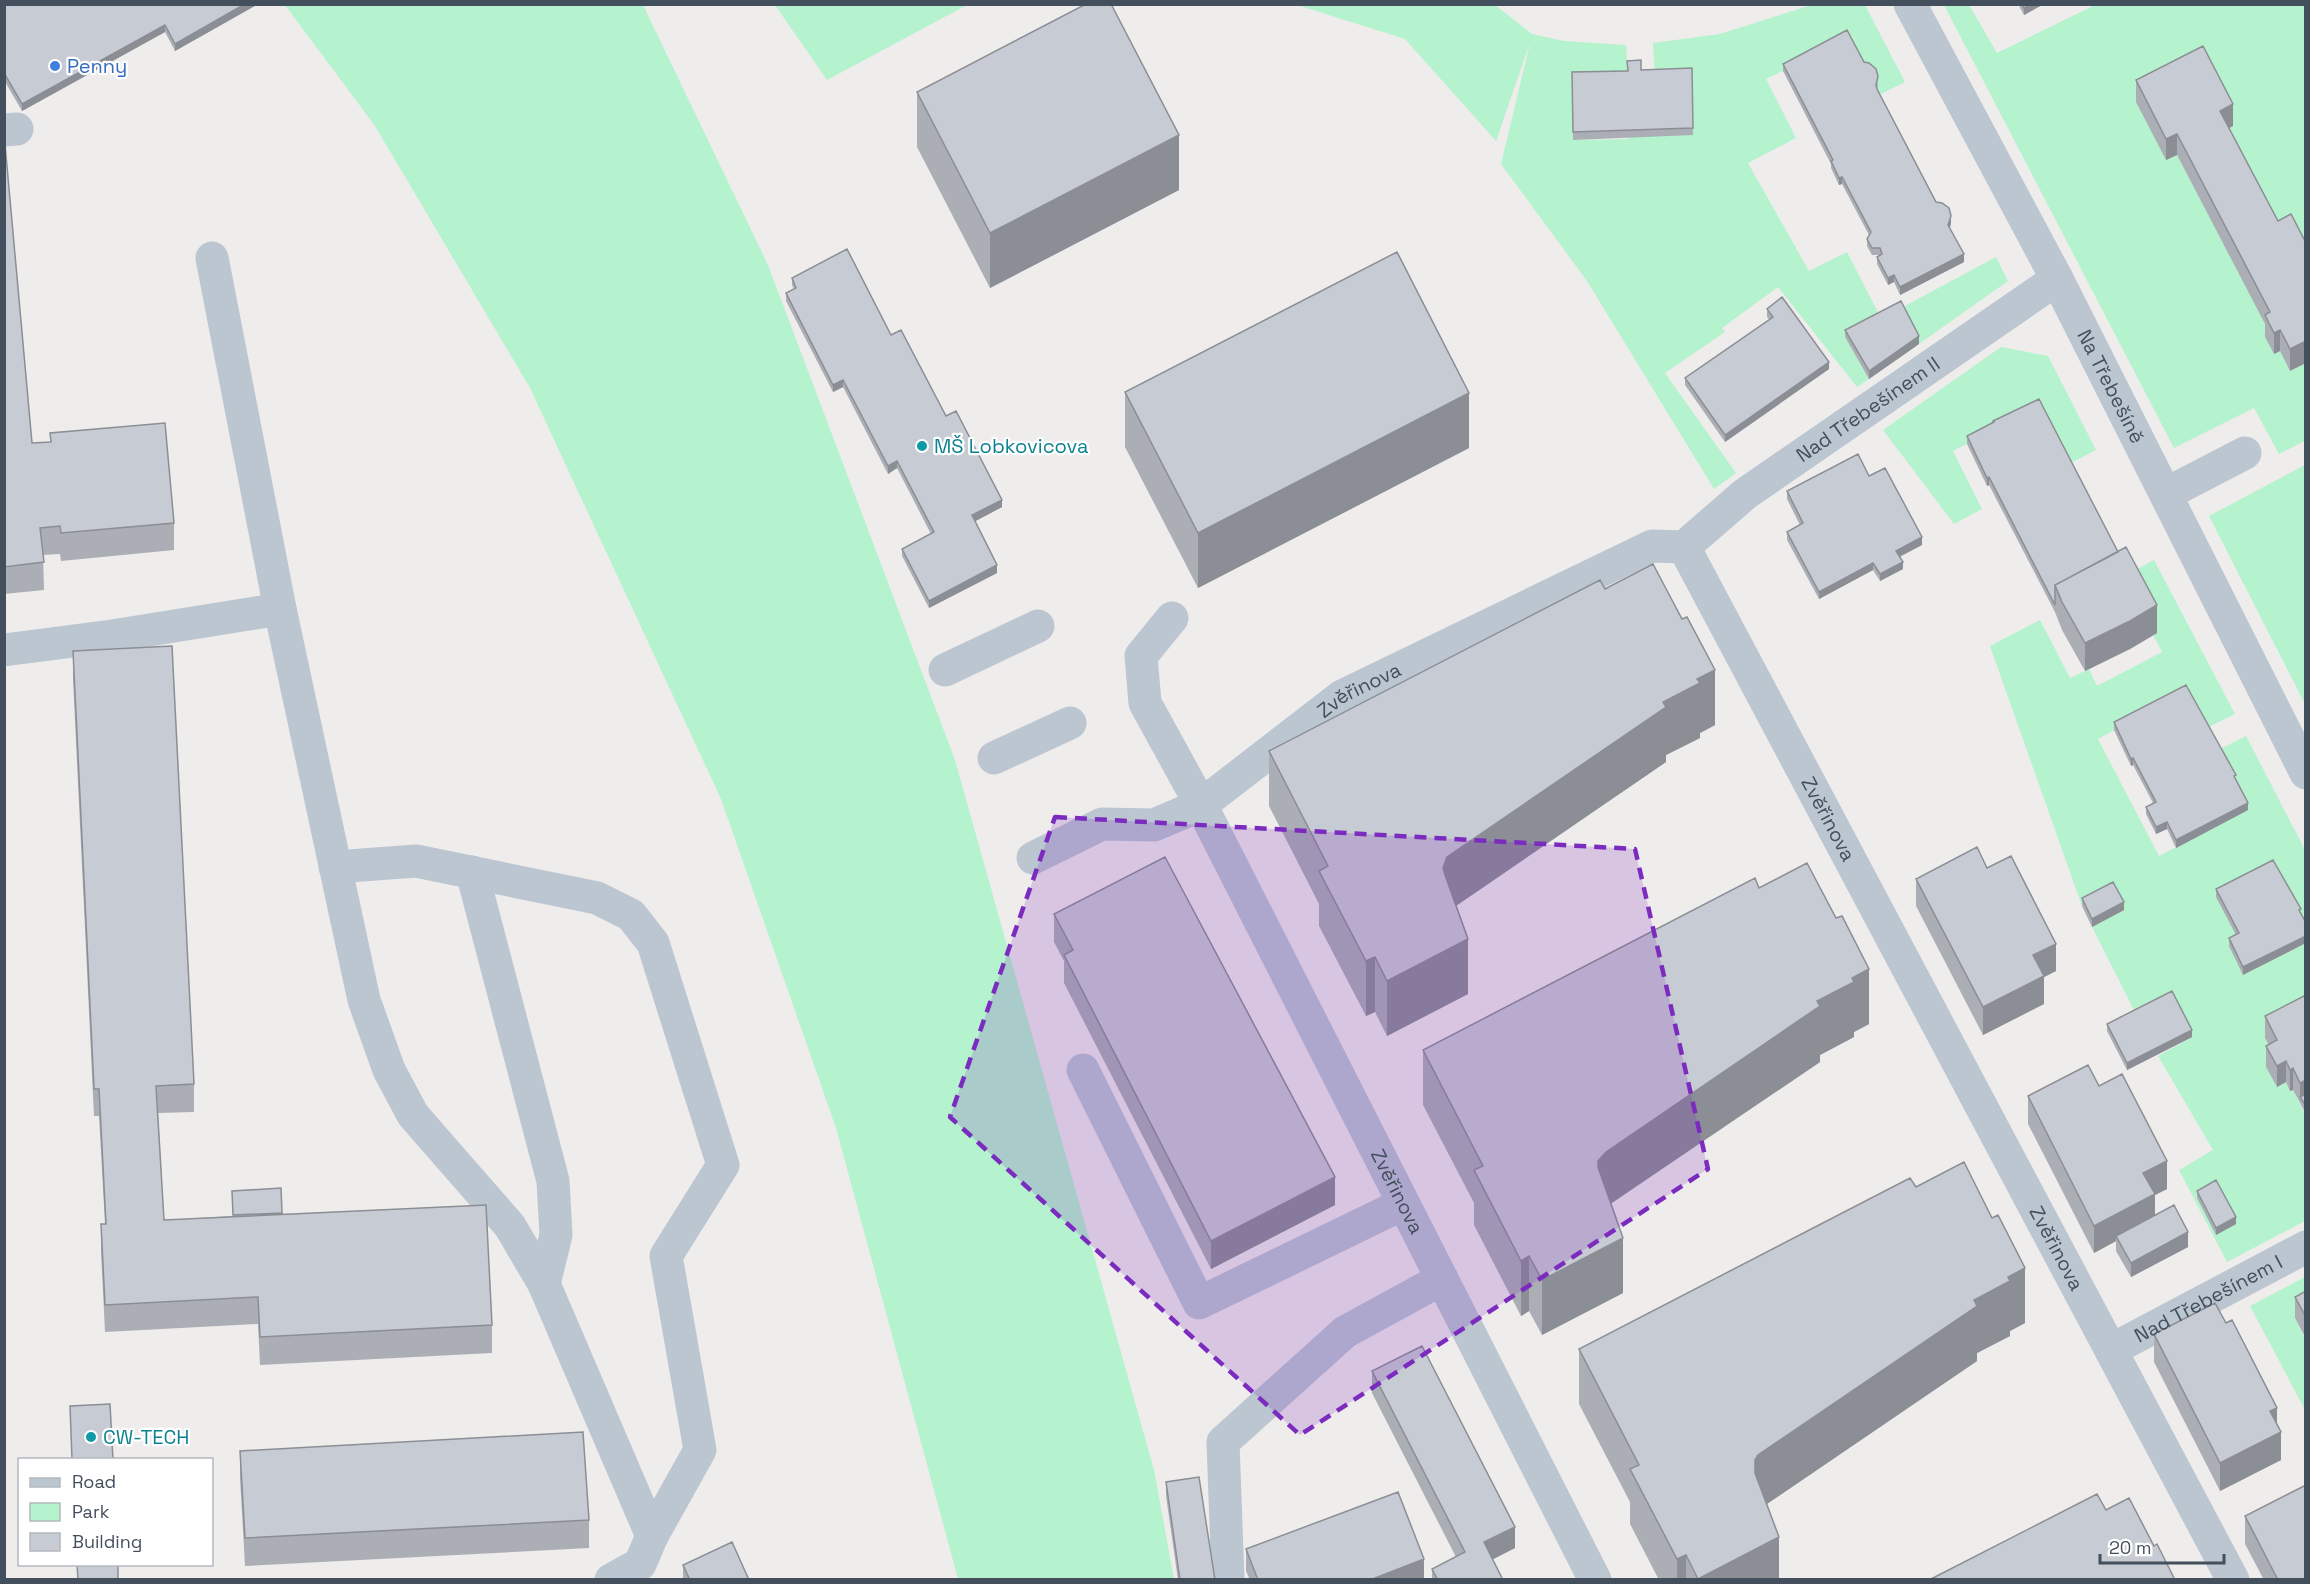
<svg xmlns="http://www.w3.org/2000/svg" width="2310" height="1584" viewBox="0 0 2310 1584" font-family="'Space Grotesk',sans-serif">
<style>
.green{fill:#b4f3ce}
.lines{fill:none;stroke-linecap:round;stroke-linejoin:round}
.minor{stroke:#bbc6d1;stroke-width:33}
.wall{fill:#abafb5}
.shaded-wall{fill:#8b8e94}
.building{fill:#c7cbd3;stroke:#8b8e94;stroke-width:1.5}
.marked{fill:#7b2cbf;fill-opacity:0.2;stroke:#7b2cbf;stroke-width:4.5;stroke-dasharray:12 8;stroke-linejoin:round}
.shop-dot{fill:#3f7fe0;stroke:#fff;stroke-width:2}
.culture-dot{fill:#0f9aa8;stroke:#fff;stroke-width:2}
.labels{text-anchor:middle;stroke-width:4.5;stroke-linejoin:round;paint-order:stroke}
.shop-label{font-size:20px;fill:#366cbe;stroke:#fff;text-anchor:start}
.street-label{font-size:20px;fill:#434f5c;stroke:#fff}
.culture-label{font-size:20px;fill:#0d838f;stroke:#fff;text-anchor:start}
</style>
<rect width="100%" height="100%" fill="#efecec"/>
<path class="green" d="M285,5H643L768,265L955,760L1154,1470L1174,1579H958L836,1128L721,799L530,388L375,126Z
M775,5H967L827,80Z
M1297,5H1495L1532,34L1564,41L1626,45L1628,78L1573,140L1628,139L1655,77L1653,43L1720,34L1811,5H1865L1905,82L1877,96L1876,93L1878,84L1783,71L1766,79L1796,138L1748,163L1809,271L1847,252L1881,318L1845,337L1869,379L1857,387L1778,287L1722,328L1725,332L1665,373L1736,473L1714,489L1587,281L1501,164L1530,43L1496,141L1405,39Z
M1944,5H1969L1997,53L2095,5H2305V264L2278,242L2220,133L2233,125L2166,160L2177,155L2270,333L2274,354L2280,351L2290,371L2305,363V441L2279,454L2254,408L2174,448Z
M1996,257L2008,281L1919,344L1901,308Z
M2001,347L2048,356L2096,450L2069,464L1994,430L1953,451L1982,509L1954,524L1883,430Z
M2305,465V704L2209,516Z
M2154,560L2235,714L2207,728L2185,692L2098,739L2159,856L2247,810L2218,750L2246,736L2305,850V930L2239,941L2243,975L2306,943L2305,1017L2277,1061L2267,1067L2277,1087L2286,1082L2290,1091L2293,1090L2305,1114V1221L2227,1262L2179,1170L2213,1150L2158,1056L2192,1037L2137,1016L2092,927L2123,910L2082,906L1990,646L2040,620L2070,678L2089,669L2097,686L2162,652L2153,635L2156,633L2126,575Z
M2305,1277V1312L2295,1318L2305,1339V1410L2250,1306Z"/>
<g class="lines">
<g class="minor">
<path id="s1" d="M1910,4L2057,279L2306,773"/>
<path d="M4,130L17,129"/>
<path d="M212,258L280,609L364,1000L389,1070L413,1115L510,1226L544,1284L652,1536"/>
<path d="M2166,494L2245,453"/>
<path id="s2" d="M1684,547L2233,1580"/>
<path id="s3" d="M1684,547L1745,494L2057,279"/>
<path id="s4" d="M1172,618L1141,656L1145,703L1201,805L1595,1580"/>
<path d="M4,650L112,636L280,609"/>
<path d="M945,670L1038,626"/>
<path d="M994,758L1070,723"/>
<path id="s5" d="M1033,858L1102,824L1154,825L1201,805L1342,696L1652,546L1684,547"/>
<path d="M335,867L416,861L597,898L631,915L653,943L723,1165L666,1256L700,1450L652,1536L640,1564L611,1580"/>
<path d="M472,872L553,1181L556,1235L544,1284"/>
<path d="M1083,1070L1199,1303L1403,1204"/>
<path id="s6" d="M2111,1350L2306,1247"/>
<path d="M1228,1580L1223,1442L1345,1332L1442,1279"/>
</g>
</g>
<path class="wall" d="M4,4H258L175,51L165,32L22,111L4,80Z
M2018,4H2044L2024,15Z
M1864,62L1878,84L1877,89L1936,202L1951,223L1950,228L1964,262L1900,295L1894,282L1888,285L1877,264V257L1879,255H1872L1867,246V239L1869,235L1842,184L1839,185L1831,168V164L1783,71V64Z
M1692,68L1693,135L1573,140L1572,72L1641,70Z
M2136,80L2233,126L2229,128L2278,221L2291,214L2290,371L2280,351L2274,354L2265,337V324L2177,155L2166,160L2136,102Z
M917,92L1179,190L990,288L917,147Z
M4,133L32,443L50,442V433L174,523V550L61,561L60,554L43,555L44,590L4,594Z
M792,278L891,335L946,416L1002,507L975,521L997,573L929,608L902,556V549L931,534L897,468L888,474L843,387L833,392L786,301V293L794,289L792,285Z
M1767,309L1829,369L1725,442L1685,385V378L1770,320L1767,317Z
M1845,330L1919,344L1869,379L1845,337Z
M1125,392L1469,448L1198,588L1125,447Z
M1993,421L2157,633L2130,649L2085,671L2062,630L2055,612L1989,485L1987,486L1967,444V436L1993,423Z
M1869,476L1922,545L1900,557L1903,569L1880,581L1873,570L1819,599L1787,540V532L1800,525L1787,499V491Z
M1605,589L1715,725L1700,733V738L1666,755V762L1456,906L1468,994L1387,1036L1375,1012L1366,1016L1319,926V904L1269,806V751Z
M73,651L194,1084V1112L158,1113L164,1220L233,1216L232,1191L281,1188L282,1214L492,1325V1353L260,1365L258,1324L105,1332L101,1251V1224H105L99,1116H94L73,679Z
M2114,722L2236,780L2248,810L2176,848L2167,829L2156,834L2146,814V807L2153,803L2133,765L2131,766L2114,730Z
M2273,860L2243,975L2229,946V938L2236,935L2216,897V889Z
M1987,868L2056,971L2044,977V1004L1983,1035L1916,906V879Z
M1759,888L1869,1024L1854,1032V1037L1820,1055V1062L1610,1204L1623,1293L1542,1335L1529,1311L1521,1316L1474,1225V1203L1423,1105V1050Z
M2082,898L2124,910L2092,927L2082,906Z
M1054,914L1335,1205L1211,1269L1064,983V961L1054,942Z
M2306,995V1114L2293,1090L2290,1091L2286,1082L2277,1087L2266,1067V1046L2269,1045L2265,1038V1016Z
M2107,1024L2192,1037L2127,1070L2107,1031Z
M2028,1096L2167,1189L2155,1195V1216L2188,1247L2131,1277L2116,1251V1241L2094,1253L2028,1124Z
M1916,1187L2025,1323L2010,1331V1336L1977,1353V1361L1767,1504L1779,1580H1659L1630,1524V1502L1579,1404V1349Z
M2197,1191L2236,1224L2216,1235L2197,1198Z
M2306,1291V1339L2295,1318V1297Z
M2226,1323L2277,1424L2281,1460L2220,1491L2154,1362V1334Z
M1372,1371L1515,1548L1492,1559L1503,1580H1432V1569L1456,1557L1372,1393Z
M240,1451L589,1520V1548L245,1566L240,1478Z
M1166,1482L1215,1580H1178L1166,1496Z
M2245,1516L2306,1580H2264L2245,1544Z
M1246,1549L1424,1580H1250L1246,1571Z
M683,1565L749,1580H683Z"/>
<path class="shaded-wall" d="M245,4H258L175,51V44Z
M2030,4H2044L2024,15V8Z
M165,25V32L22,111V104Z
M2233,104V126L2220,133V111Z
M2177,134V155L2166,160V139Z
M1179,135V190L990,288V233Z
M1842,177V184L1839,185V178Z
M1951,216V223L1948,233V225Z
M1964,254V262L1900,295V287Z
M1894,275V282L1888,285V278Z
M2280,330V351L2274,354V333Z
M1919,336V344L1869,379V371Z
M2306,341V363L2290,371V349Z
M1829,362V369L1725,442V435Z
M843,380V387L833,392V385Z
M1469,393V448L1198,588V533Z
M897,461V468L888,474V466Z
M1989,477V485L1987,486V478Z
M1002,500V507L972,523V515Z
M1922,537V545L1896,558V551Z
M1903,562V569L1880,581V574Z
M1873,563V570L1819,599V592Z
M997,565V573L929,608V601Z
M2157,605V633L2130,649L2085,671V643Z
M1715,670V725L1700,733V738L1666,755V762L1447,912L1443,868L1447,857L1663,702L1697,679Z
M2133,758V765L2131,766V759Z
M2248,803V810L2176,848V840Z
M2167,822V829L2156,834V827Z
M2124,902V910L2092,927V919Z
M2306,936V943L2243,975V967Z
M1468,939V994L1387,1036V981Z
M2056,944V971L2044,977V1004L1983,1035V1007L2033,955Z
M1375,957V1012L1366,1016V961Z
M1869,969V1024L1854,1032V1037L1820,1055V1062L1606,1207L1598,1167V1161L1606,1152L1817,1001L1852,978Z
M2192,1030V1037L2127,1070V1063Z
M2286,1061V1082L2277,1087V1066Z
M2293,1068V1090L2290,1091V1070Z
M2306,1080V1101L2300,1097V1083Z
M2167,1161V1189L2155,1195V1221L2116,1236V1241L2094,1253V1226L2143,1173Z
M1335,1177V1205L1211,1269V1241Z
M2236,1217V1224L2216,1235V1228Z
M2188,1232V1247L2131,1277V1263Z
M1623,1238V1293L1542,1335V1280Z
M1529,1256V1311L1521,1316V1261Z
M2025,1268V1323L2010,1331V1336L1977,1353V1361L1758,1510L1755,1516V1460L1758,1455L1974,1300L2008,1277Z
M2277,1408V1434L2281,1432V1460L2220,1491V1463L2270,1411Z
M1515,1527V1548L1484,1564V1542Z
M1779,1537V1580H1698V1579Z
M1686,1555V1580H1677V1559Z
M1424,1559V1580H1370Z"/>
<path class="building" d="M4,4H245L175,44L165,25L22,104L4,73Z
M1086,4H1111L1179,135L990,233L917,92Z
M2022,4H2030L2024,8Z
M1847,30L1864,62L1869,63L1876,69L1878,76L1876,85L1877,89L1936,202L1942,203L1949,208L1951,216L1948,225L1964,254L1900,287L1894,275L1888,278L1877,257L1882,254L1880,248H1872L1867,239L1871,232L1842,177L1839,178L1831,161L1833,160L1783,64Z
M2203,46L2233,104L2220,111L2278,221L2291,214L2306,243V341L2290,349L2280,330L2274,333L2265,315L2270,312L2177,134L2166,139L2136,80Z
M1641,60V70L1692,68L1693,128L1573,132L1572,72L1628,71L1627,61Z
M4,133L32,443L51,442L50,433L165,423L174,523L61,533L60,526L40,528L44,562L4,567Z
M847,249L891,335L901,330L946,416L956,411L1002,500L972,515L997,565L929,601L902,549L934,532L897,461L888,466L843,380L833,385L786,293L796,288L792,278Z
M1397,252L1469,393L1198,533L1125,392Z
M1782,297L1829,362L1725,435L1685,378L1773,317L1767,309Z
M1901,301L1919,336L1869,371L1845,330Z
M2039,399L2118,552L2055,585V605L1989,477L1987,478L1967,436L1994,422L1993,421Z
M1858,454L1869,476L1885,468L1922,537L1896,551L1903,562L1880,574L1873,563L1819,592L1787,532L1803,523L1787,491Z
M2126,547L2157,605L2130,621L2085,643L2062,602L2055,585Z
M1653,564L1682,619L1687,617L1715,670L1697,679L1700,683L1663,702L1666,707L1447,857L1443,868L1445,875L1468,939L1387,981L1375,957L1366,961L1319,871L1328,866L1269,751L1600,580L1605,589Z
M172,646L194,1084L156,1086L164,1220L486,1205L492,1325L260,1337L258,1297L105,1305L101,1224H106L99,1089H94L73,651Z
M2186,685L2236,775L2234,776L2248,803L2176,840L2167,822L2156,827L2146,807L2156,802L2133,758L2131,759L2114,722Z
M1977,847L1987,868L2011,856L2056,944L2033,955L2044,976L1983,1007L1916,879Z
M1165,857L1335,1177L1211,1241L1064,955L1073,950L1054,914Z
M2273,860L2301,909L2299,910L2306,923V936L2243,967L2229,938L2239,933L2216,889Z
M1807,863L1836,918L1842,916L1869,969L1852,978L1854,982L1817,1001L1820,1006L1606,1152L1598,1161V1167L1623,1238L1542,1280L1529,1256L1521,1261L1474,1170L1483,1166L1423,1050L1755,878L1759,888Z
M2113,882L2124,902L2092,919L2082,898Z
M2172,991L2192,1030L2127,1063L2107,1024Z
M2306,995V1080L2300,1083L2293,1068L2290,1070L2286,1061L2277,1066L2266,1046L2277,1040L2265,1016Z
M2088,1065L2099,1086L2122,1074L2167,1161L2143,1173L2155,1194L2094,1226L2028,1096Z
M2306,1094V1106L2300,1097Z
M1964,1162L1992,1218L1998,1215L2025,1268L2008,1277L2010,1281L1974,1300L1977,1306L1758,1455L1755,1460V1473L1779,1537L1698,1579L1686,1555L1677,1559L1630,1469L1639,1465L1579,1349L1910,1178L1916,1187Z
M2216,1180L2236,1217L2216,1228L2197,1191Z
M281,1188L282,1213L233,1215L232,1191Z
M2174,1205L2188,1232L2131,1263L2116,1236Z
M2306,1291V1317L2295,1297Z
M2215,1303L2226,1323L2232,1320L2277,1408L2270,1411L2281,1432L2220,1463L2154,1334Z
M1422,1346L1515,1527L1484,1542L1503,1580H1438L1432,1569L1465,1552L1372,1371Z
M110,1404L113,1460H72L70,1406Z
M583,1432L589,1520L245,1538L240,1451Z
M1199,1477L1215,1580H1180L1166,1482Z
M2306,1485V1580H2278L2245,1516Z
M1398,1492L1424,1559L1370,1580H1258L1246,1549Z
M2097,1494L2106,1510L2129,1498L2154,1546L2157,1544L2175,1580H1929Z
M732,1542L749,1580H690L683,1565Z
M77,1564H118V1580H78Z"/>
<path class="marked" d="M1055,817L1635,849L1708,1169L1300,1435L950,1117Z"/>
<circle class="shop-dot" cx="55" cy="66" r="6"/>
<g class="culture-dot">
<circle cx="922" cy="446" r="6"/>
<circle cx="91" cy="1437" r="6"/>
</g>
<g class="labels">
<g class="shop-label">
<text x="67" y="73">Penny</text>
</g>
<g class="street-label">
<text dy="7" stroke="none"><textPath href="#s1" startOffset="432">Na Třebešíně</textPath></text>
<text dy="7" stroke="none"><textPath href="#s3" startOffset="230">Nad Třebešínem II</textPath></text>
<text dy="7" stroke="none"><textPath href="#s5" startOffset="376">Zvěřinova</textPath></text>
<text dy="7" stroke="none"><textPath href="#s2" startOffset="308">Zvěřinova</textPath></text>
<text dy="7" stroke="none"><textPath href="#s4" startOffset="646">Zvěřinova</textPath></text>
<text dy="7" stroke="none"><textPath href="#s2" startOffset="794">Zvěřinova</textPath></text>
<text dy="7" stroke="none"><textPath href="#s6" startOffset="110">Nad Třebešínem I</textPath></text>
</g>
<g class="culture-label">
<text x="934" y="453">MŠ Lobkovicova</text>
<text x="103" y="1444">CW-TECH</text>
</g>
</g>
<rect width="2310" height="1584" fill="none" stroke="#434f5c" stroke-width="12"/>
<rect x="18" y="1458" width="195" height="108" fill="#ffffff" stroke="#b4b9be" stroke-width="1.5"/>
<rect x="30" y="1478" width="30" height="9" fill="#bbc6d1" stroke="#b4b9be" stroke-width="1.5"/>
<text x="72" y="1488" font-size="18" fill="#434f5c">Road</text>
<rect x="30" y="1503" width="30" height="18" fill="#b4f3ce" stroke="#b4b9be" stroke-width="1.5"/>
<text x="72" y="1518" font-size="18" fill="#434f5c">Park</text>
<rect x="30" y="1533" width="30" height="18" fill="#c7cbd3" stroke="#b4b9be" stroke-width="1.5"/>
<text x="72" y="1548" font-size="18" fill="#434f5c">Building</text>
<path d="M2100 1554v9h124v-9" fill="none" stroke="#434f5c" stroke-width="3"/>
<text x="2109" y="1554" font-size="18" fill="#434f5c" stroke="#ffffff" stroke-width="4.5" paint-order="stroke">20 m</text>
</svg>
